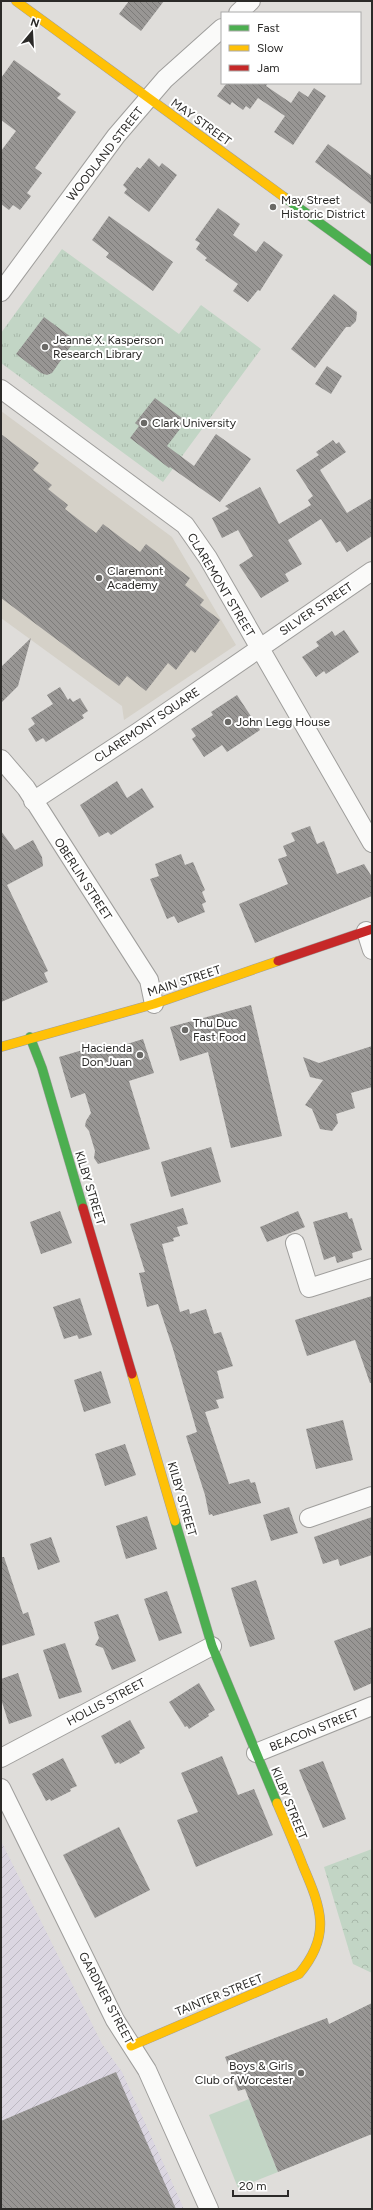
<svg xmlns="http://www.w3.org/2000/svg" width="373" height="2210" viewBox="0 0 373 2210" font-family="Figtree,sans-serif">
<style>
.industrial{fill:url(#industrial-furrows)}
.built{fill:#d5d1c8}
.grass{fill:url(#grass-tufts)}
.park{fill:url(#park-crowns)}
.garden{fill:#c2d5c5}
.building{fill:url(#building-back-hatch)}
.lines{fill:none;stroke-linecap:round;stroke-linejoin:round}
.street-casing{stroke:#9f9e9c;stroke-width:20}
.fast-casing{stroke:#9f9e9c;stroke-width:10}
.slow-casing{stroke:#9f9e9c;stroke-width:10}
.jam-casing{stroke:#9f9e9c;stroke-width:10}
.street{stroke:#fafaf9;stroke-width:18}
.fast{stroke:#4caf50;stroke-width:9}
.slow{stroke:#ffc107;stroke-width:9}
.jam{stroke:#c62828;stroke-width:9}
.poi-dot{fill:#6a6966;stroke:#fff;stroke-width:1.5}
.labels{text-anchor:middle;stroke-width:4;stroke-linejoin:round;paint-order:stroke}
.street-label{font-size:12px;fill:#2b2a28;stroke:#fff}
.poi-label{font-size:12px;fill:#2b2a28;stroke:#fff;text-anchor:start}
</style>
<defs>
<pattern id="industrial-furrows" width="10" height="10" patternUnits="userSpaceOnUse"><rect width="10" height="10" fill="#dbd6e1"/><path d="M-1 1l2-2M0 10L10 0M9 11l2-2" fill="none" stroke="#bcb8c1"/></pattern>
<pattern id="grass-tufts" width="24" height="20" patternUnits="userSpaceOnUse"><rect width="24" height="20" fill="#c2d5c5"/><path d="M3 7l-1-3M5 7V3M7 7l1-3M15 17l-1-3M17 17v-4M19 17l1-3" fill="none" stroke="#a7b7a9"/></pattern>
<pattern id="park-crowns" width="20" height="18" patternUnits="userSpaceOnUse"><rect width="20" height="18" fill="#c2d5c5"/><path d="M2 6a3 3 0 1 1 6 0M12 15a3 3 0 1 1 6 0" fill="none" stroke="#a7b7a9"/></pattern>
<pattern id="building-back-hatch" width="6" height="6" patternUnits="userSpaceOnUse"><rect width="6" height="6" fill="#989694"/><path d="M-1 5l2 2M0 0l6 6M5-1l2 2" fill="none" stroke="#7c7b79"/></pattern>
</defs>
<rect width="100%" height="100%" fill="#dfddda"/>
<path class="industrial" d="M1,1841L102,2044L122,2072L184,2209H1Z"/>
<path class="built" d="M1,411L172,537L236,645L124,720L122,706L1,618Z"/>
<path class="grass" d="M62,249L179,334L201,305L261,349L163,482L1,363V333Z"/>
<path class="park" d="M372,1849V1973L353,1964L324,1867Z"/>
<path class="garden" d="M249,2099L278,2172L238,2188L209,2115Z"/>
<path class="building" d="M129,1H164L141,31L119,14Z
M14,60L61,94L57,98L76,112L35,168L42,173L27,193L31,196L20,210L13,205L9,210L1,204V151L16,131L1,120V78Z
M227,83H268L266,86L291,103L299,91L308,97L314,88L326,96L293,145L274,132L285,116L258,98L250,109L246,106L243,110L232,102L230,105L217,96Z
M328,144L372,176V205L315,162Z
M149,158L159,167L162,163L177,175L149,212L124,193L127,189L123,185L137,167L140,169Z
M218,208L240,224L233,235L256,252L264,241L283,255L260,291L258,290L248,302L233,291L238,284L205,260L207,258L196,249L200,243L195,240Z
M109,216L173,262L153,291L106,257L109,253L92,240Z
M334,294L357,312L356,321L350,327H346L315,368L291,349Z
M44,317L75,340L52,373L47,375L41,373L16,354Z
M327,366L342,376L331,394L315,384Z
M155,398L186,421L167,446L194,466L216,434L251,459L220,502L170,467L169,468L130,438L139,426L135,423Z
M1,434L39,463L33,470L52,485L48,489L68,505L65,509L96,533L103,524L140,552L146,544L190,578L185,585L204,600L200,605L220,620L195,653L191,650L176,670L168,663L146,691L127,676L119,686L1,598Z
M333,440L336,444L339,442L346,452L320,470L347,513L372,498V536L347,552L340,541L336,543L321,519L288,540L302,564L285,574L289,581L261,598L239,565L253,556L238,530L222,538L212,518L229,509L225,506L260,487L279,524L311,505L308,500L313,496L296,470L319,455L316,452Z
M344,630L359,652L326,674L324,671L316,677L302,657L319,646L316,642L332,631L335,636Z
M31,638L18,686L1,703V667Z
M60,687L68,700L70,698L73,702L80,698L88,711L82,715L84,718L46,742L43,738L36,742L28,729L35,724L31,718L53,704L47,695Z
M237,695L260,730L227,752L222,745L204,757L192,739L196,736L191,729L213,715L211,712Z
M117,781L127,798L142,788L154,807L111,835L108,832L99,837L80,805Z
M310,826L317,844L324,841L337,874L364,864L372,877V896L255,943L239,904L288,884L278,859L287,856L283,846L295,841L291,833Z
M1,831L15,850L33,840L42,857L43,866L7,885L48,971L44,973L48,982L1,1002Z
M181,854L185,865L193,862L205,890L202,892L206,902L202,904L205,912L178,923L174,916L167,919L150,879L159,876L155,864Z
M251,1005L282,1136L231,1148L208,1052L180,1061L170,1027Z
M143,1039L154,1073L129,1081L150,1149L98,1164L94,1158L95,1151L89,1131L85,1126L86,1121L91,1113L85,1093L71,1098L59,1057L103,1044L105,1051Z
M372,1046V1087L351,1093L355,1108L336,1114L338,1123L332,1131L320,1129L312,1109L305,1105L323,1080L310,1077L303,1057L319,1063Z
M211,1147L221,1182L171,1197L161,1162Z
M183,1208L188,1224L177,1227L180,1236L173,1238L174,1241L162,1244L180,1312L189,1309L190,1314L206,1309L214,1334L221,1332L233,1366L217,1371L224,1398L216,1400L219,1408L205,1412L229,1484L249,1479L251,1483L255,1482L261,1503L213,1516L212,1514L209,1515L205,1495L186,1436L197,1432L173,1349L158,1304L147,1307L139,1273L145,1272L130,1224Z
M60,1211L72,1243L41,1254L30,1222Z
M298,1211L305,1227L267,1242L260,1227Z
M347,1212L349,1219L352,1218L362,1250L352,1253L353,1258L337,1263L335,1256L324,1260L313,1222Z
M372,1296V1383H370L355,1340L307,1356L295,1320Z
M80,1298L92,1335L79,1339L77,1335L64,1339L53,1307Z
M101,1371L111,1403L84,1412L74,1380Z
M343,1420L353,1460L316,1469L306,1429Z
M125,1444L136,1475L105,1486L95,1454Z
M289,1507L298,1533L271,1541L263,1515Z
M147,1516L157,1549L126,1559L116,1526Z
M372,1517V1555L340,1566L338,1559L323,1564L314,1537Z
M51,1537L60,1562L38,1570L30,1544Z
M1,1557H4L23,1614L28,1612L35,1635L1,1646Z
M256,1580L275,1639L250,1647L231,1588Z
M167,1591L182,1633L159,1641L144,1599Z
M118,1614L136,1661L112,1670L103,1648L95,1645L99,1638L94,1622Z
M372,1627V1683L354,1691L334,1641Z
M65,1643L82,1692L59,1699L43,1650Z
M18,1673L32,1716L9,1724L1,1699V1679Z
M199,1683L215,1710L208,1714L209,1716L189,1729L187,1726L185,1727L169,1702Z
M130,1720L145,1748L139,1751L140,1753L120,1764L119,1762L115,1764L101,1736Z
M222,1756L238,1795L254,1789L273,1835L196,1867L177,1820L198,1812L181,1773Z
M63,1758L77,1786L70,1789L71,1791L51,1801L50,1799L46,1801L32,1774Z
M323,1761L346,1819L323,1828L299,1770Z
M119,1827L150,1890L95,1918L63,1855Z
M372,2003V2134L278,2172L245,2089L238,2091L225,2057L327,2018L329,2024Z
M116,2072L176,2209H1V2121Z"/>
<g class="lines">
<defs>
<path id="street" d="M238,13L251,1
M1,292L116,136L165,79L222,28
M1,389L185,525L208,558L372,843
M1,759L26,788L149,980L154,1004
M33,801L138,732L372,571
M366,931L372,950
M295,1243L309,1288L372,1268
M309,1518L372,1496
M256,1753L372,1706
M1,1758L212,1646
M1,1788L115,2020L147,2070L209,2209"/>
<path id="fast" d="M284,197L372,261
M30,1037L42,1068L83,1208
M175,1521L212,1646L277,1803"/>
<path id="slow" d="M16,1L284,197
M1,1047L154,1004L278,961
M132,1374L175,1521
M131,2046L299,1974C332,1935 321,1908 303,1866C295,1845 286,1824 277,1803"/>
<path id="jam" d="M278,961L372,929
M83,1208L132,1374"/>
</defs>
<use href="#street" class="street-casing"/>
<use href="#fast" class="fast-casing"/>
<use href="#slow" class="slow-casing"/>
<use href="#jam" class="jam-casing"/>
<use href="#street" class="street"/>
<use href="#fast" class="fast"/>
<use href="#slow" class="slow"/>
<use href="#jam" class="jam"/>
</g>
<g class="poi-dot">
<circle cx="273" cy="207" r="4"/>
<circle cx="45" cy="347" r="4"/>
<circle cx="144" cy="423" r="4"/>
<circle cx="99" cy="578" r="4"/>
<circle cx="228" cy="722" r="4"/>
<circle cx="185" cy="1030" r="4"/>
<circle cx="140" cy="1055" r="4"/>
<circle cx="301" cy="2073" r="4"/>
</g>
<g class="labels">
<g class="street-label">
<text transform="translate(201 122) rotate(36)" y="4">MAY STREET</text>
<text transform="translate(105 154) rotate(-52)" y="4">WOODLAND STREET</text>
<text transform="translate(221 585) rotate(59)" y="4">CLAREMONT STREET</text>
<text transform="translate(316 609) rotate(-34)" y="4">SILVER STREET</text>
<text transform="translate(147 725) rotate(-34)" y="4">CLAREMONT SQUARE</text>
<text transform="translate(83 879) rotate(57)" y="4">OBERLIN STREET</text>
<text transform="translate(184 981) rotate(-18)" y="4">MAIN STREET</text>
<text transform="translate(90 1188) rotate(73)" y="4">KILBY STREET</text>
<text transform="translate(182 1499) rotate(74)" y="4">KILBY STREET</text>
<text transform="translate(106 1702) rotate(-28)" y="4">HOLLIS STREET</text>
<text transform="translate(314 1730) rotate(-22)" y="4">BEACON STREET</text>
<text transform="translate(289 1803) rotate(68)" y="4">KILBY STREET</text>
<text transform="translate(219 1995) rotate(-22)" y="4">TAINTER STREET</text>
<text transform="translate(106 1998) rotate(62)" y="4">GARDNER STREET</text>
</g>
<g class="poi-label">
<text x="281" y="204">May Street<tspan x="281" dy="14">Historic District</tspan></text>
<text x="53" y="344">Jeanne X. Kasperson<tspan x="53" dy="14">Research Library</tspan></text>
<text x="152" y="427">Clark University</text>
<text x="107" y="575">Claremont<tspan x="107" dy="14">Academy</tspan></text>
<text x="236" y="726">John Legg House</text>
<text x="193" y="1027">Thu Duc<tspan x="193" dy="14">Fast Food</tspan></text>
<text x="132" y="1052" text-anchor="end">Hacienda<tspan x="132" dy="14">Don Juan</tspan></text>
<text x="293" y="2070" text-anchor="end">Boys &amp; Girls<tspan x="293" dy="14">Club of Worcester</tspan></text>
</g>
</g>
<rect width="373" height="2210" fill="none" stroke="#2b2a28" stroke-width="4"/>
<rect x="221" y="12" width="140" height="72" fill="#ffffff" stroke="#aaaaa9"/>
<rect x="229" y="25" width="20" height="6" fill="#4caf50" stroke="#aaaaa9"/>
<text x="257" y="32" font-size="12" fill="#2b2a28">Fast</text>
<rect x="229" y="45" width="20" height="6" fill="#ffc107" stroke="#aaaaa9"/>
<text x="257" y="52" font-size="12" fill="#2b2a28">Slow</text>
<rect x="229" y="65" width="20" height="6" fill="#c62828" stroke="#aaaaa9"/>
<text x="257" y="72" font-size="12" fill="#2b2a28">Jam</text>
<g transform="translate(32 32) rotate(18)" stroke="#ffffff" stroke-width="3" paint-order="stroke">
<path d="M0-3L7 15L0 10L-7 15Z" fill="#2b2a28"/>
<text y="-6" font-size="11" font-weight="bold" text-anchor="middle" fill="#2b2a28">N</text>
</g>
<path d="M233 2190v6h55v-6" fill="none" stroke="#2b2a28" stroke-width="2"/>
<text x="239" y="2190" font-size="12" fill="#2b2a28" stroke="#ffffff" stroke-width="3" paint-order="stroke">20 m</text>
</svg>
